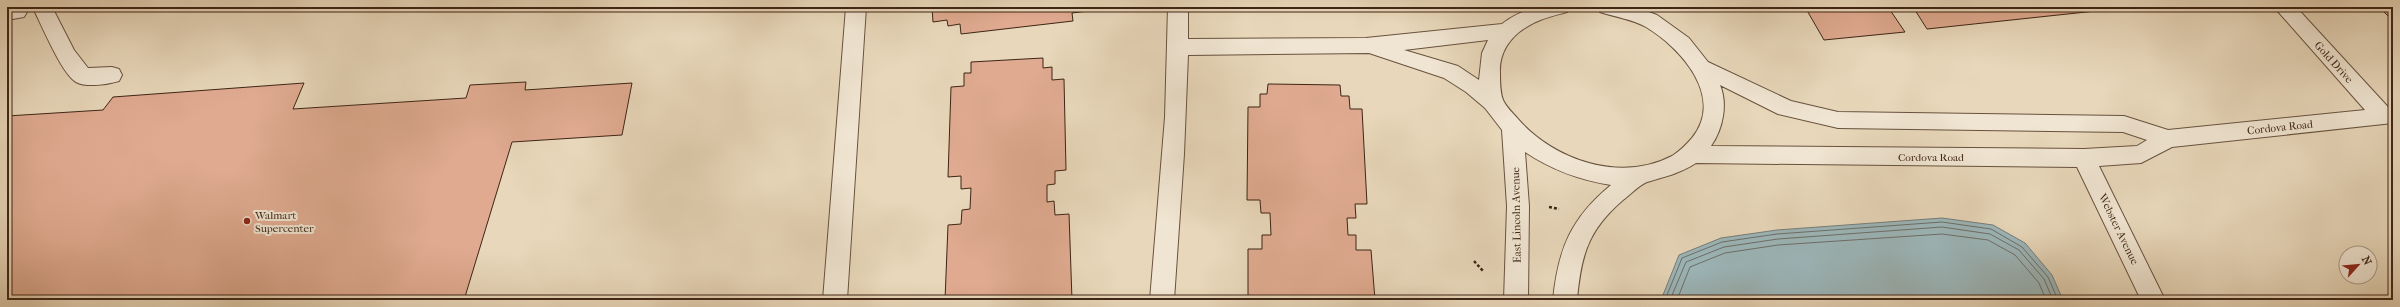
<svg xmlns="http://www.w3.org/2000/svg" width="2400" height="307" viewBox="0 0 2400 307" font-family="'IM FELL French Canon',serif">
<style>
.water{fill:#9cb7bb;stroke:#767d79}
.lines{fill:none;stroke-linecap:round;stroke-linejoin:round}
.shore{stroke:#6d6e68;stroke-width:1}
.building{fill:#dfaa90;stroke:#3e2515}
.minor-casing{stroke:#68523e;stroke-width:2}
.path{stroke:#3e2515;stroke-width:2.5;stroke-dasharray:3 2;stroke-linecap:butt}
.minor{fill:#f0e5d2;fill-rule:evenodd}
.poi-dot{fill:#8f2418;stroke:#f0e5d2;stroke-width:1.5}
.labels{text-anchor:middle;stroke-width:4;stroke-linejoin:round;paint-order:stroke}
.street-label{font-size:11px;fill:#3e2515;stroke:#f0e5d2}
.poi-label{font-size:11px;fill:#3e2515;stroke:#f0e5d2;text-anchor:start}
</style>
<rect width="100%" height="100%" fill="#e8d7ba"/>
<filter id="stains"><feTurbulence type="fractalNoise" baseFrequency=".005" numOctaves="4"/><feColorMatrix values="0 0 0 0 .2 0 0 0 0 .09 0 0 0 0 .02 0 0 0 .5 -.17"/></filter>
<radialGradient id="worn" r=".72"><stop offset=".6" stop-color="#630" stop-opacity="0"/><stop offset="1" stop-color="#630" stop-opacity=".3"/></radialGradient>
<path class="water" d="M1942,218L1993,225L2025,243L2052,275L2063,300H1661L1679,255L1721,238L1777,230Z"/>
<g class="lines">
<path class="shore" d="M1665,300L1682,258L1722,242L1777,234L1942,222L1991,229L2022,247L2048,277L2058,300
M1670,300L1686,262L1724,247L1778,239L1942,227L1990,234L2019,250L2044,279L2053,300
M1677,300L1690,267L1725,253L1778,245L1942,234L1988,240L2015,255L2039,283L2046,300"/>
</g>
<path class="building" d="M932,7H1087L1088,11L1072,13L1073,21L961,34L960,24L948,26L947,20L933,22Z
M1805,7H1888L1905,32L1824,40Z
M1913,7H2103L2105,10L1927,29Z
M2121,7H2149L2124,10Z
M2373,7H2393V19H2391L2382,10L2376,11Z
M1043,58V68L1052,67V80L1064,79L1066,170L1055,171V184L1047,185V202L1054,201L1055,215L1069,214L1072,300H945L948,225L961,224L962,210L970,209L971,188L961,189V176L948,177L951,87L964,86V73H971V62Z
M526,82L525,90L632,83L622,135L512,142L464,300H7V116L103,110L113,97L304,83L293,109L466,98L470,85Z
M1268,84L1340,85L1341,96H1349L1350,109H1362L1367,204H1355L1356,218H1347L1348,235H1356V250H1371L1375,300H1248V249H1262V235H1271L1270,213H1261L1260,200H1247L1248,107H1260V94H1267Z"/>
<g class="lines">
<defs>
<path id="minor" d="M7,7H24L27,12L24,17L7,20Z
M36,7H52L74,50L88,68L112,67L119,69L122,75L119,81C109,84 87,88 76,82C62,74 42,26 34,10Z
M846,7H866L847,300H823Z
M1168,7H1188V39L1366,38L1502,24C1526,6 1541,7 1570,7L1567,12C1553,16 1538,19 1525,28C1509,38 1499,54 1500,73C1500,82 1500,92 1503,100C1506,107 1513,113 1518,119C1554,160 1620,183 1672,156C1680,151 1686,145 1692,138C1725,97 1681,48 1646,27C1632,19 1615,17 1600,12L1597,7H1635L1657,15L1689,38L1708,62L1791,101L1838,112L2124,116L2168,130L2365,110L2274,7H2296L2388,107H2393V123L2172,147L2141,163L2099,166L2165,300H2141L2077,167L1696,163C1681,173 1664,177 1647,182C1639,185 1630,195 1623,200C1588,230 1581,255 1577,300H1553C1558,249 1571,218 1611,185C1579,180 1552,170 1525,152L1529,206L1528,300H1504L1507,206L1502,130L1485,108L1466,92L1444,78L1369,53L1188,55L1184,154L1174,300H1150L1165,117ZM1488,40L1482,53L1479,80L1458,66L1404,50ZM1720,85L1778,114L1838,128L2123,132L2147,140L2137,146L2084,149L1711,146C1723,129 1728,104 1720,85Z"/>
</defs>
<use href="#minor" class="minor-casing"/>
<path class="path" d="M1549,207L1559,209
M1474,261L1483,271"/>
<use href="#minor" class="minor"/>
</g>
<circle class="poi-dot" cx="247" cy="221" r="4"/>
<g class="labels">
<g class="street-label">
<text transform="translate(2334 62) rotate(48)" y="4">Gold Drive</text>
<text transform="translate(2280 127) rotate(-6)" y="4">Cordova Road</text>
<text x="1931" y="161">Cordova Road</text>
<text transform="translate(1516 215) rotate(-91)" y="4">East Lincoln Avenue</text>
<text transform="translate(2119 229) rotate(64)" y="4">Webster Avenue</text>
</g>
<g class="poi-label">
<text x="255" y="219">Walmart<tspan x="255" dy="13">Supercenter</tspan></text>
</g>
</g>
<rect width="2400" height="307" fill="none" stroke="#e8d7ba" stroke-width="24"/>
<rect x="8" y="8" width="2384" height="291" fill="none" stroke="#3e2515" stroke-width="2"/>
<rect x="12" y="12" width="2376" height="283" fill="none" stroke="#3e2515"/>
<g transform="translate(2358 265) rotate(63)"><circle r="19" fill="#f0e5d2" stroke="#a99886"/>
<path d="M0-3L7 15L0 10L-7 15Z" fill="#8f2418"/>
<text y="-6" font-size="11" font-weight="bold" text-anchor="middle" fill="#3e2515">N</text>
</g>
<rect width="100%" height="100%" filter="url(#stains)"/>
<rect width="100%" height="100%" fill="url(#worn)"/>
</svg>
